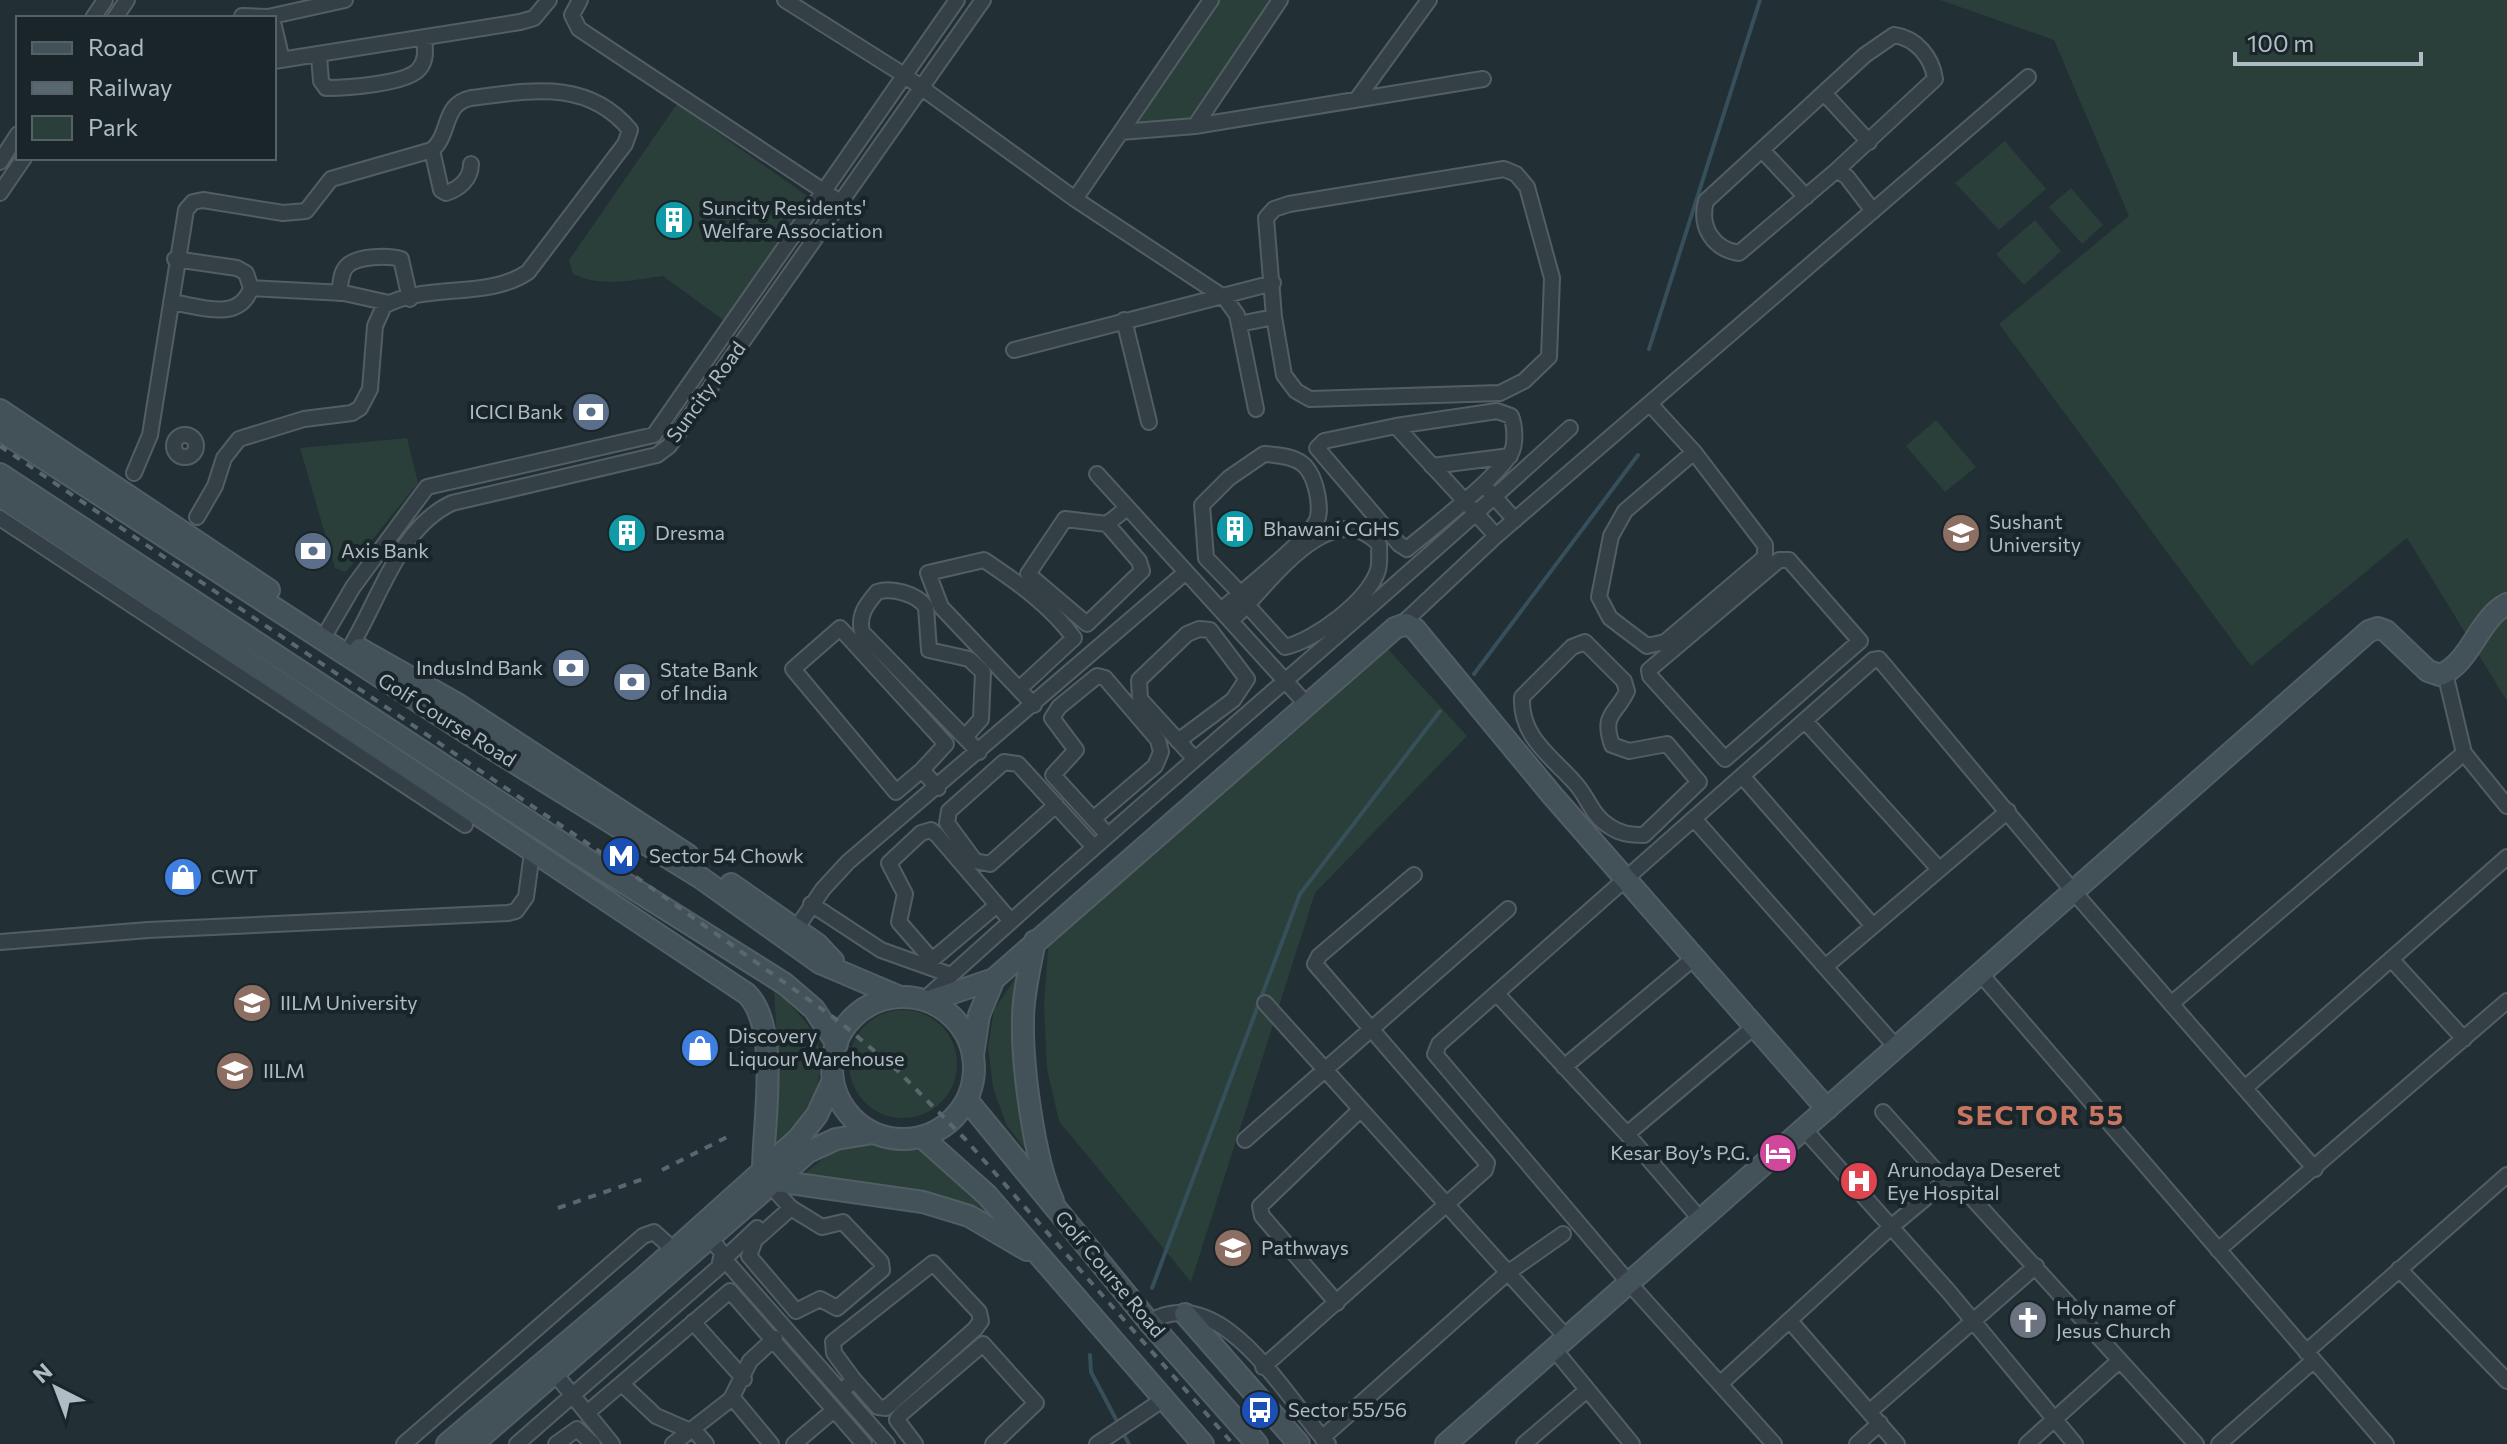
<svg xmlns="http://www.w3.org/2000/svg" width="2507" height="1444" viewBox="0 0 2507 1444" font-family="Commissioner,sans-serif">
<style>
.green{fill:#2a3f39}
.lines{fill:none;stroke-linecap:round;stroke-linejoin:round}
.stream{stroke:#364f5b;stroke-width:4}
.street-casing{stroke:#525e64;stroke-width:18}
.secondary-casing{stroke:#525e64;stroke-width:24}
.street{stroke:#354046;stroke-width:14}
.secondary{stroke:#435159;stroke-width:20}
.rail{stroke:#59686f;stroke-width:4;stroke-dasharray:8 8;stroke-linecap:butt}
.labels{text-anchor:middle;stroke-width:8;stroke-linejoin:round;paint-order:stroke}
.poi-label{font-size:20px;fill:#afbcc3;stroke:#1a252a;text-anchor:start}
.street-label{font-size:20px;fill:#afbcc3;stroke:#1a252a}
.district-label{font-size:28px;font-weight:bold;letter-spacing:2px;fill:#c97563;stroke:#1a252a}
</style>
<rect width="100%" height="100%" fill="#222f35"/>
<path class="green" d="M1218,0H1274L1192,119L1134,124Z
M1940,0H2507V701L2407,538L2251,666L1999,324L2129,216L2054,40Z
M677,104L810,198L726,322L663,276C631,280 602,288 573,274L569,260Z
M2005,141L2046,189L1999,230L1955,183Z
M2071,188L2103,225L2082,244L2049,207Z
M2035,220L2061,251L2024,285L1996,254Z
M1936,420L1976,467L1945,492L1906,446Z
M407,438L418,483L346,572L335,568L300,448Z
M1386,647L1467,736L1315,893L1191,1282L1059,1121L1047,1069L1044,1005L1048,948Z
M1020,971L1033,1159L1007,1126L993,1088L988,1046L994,1010Z
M774,988C809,1025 833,1042 814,1095C805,1119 792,1134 773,1150L778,1063Z
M849 1064a54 54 0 1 1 108 0a54 54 0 1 1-108 0Z
M869,1141L927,1151L998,1217L900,1189L802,1175L845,1142Z"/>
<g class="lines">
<path class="stream" d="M1649,349L1760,0
M1474,674L1638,455
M1152,1288L1300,894L1440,711
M1090,1355L1091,1372L1119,1425
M1123,1433L1129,1444"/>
<defs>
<path id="street" d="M580,0L572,15L579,29L840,202
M785,0L904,75L1075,199L1225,298L1237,315L1256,409
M242,16L268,17L345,0
M93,18L105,0
M115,18L127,0
M274,26L282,60
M319,56L321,81L326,88C345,88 407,84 419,69C427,60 425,49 424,38
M274,61L520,22L534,18L549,0
M1824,93L1869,142
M1357,99L1429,0
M1195,126L1280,0
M1121,132L1195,126L1483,79
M432,150L441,190L446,193C459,189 471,179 471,164
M1762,150L1806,197
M0,162L18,134
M1504,169L1516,174L1527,187L1552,278L1549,357L1524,381L1500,393L1310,399L1296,391L1284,375L1274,317L1266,218L1274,209L1289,204Z
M1837,170L1935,79C1932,57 1916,38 1894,35L1865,55L1706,201C1699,227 1713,249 1739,253L1837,170L1847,177L1873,211
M0,193L24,158
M1075,199L1211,0
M251,288L344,293L389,303
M339,293C341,284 340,273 347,266C357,256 388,255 401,259L410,299
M171,302C199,306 239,323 251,288L246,273L237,268L175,259
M1124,320L1149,422
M1239,324L1274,317
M1014,350L1273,283
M1651,405L1694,452L1765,545V557L1665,642L1647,646L1610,618L1599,597L1611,536L1625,511L1694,452
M1396,426L1497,411L1511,416C1515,426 1516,444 1511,453C1497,478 1432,528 1407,549L1399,544L1317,448L1324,441L1396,426C1429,463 1464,499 1496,536
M174 446a11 11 0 1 1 22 0a11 11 0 1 1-22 0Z
M1432,466L1510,456
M134,473L150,435L186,210L193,202L203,200L283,213L306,211L331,179L432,150C451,134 442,104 471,98C529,91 587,78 630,130L625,144L528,272C487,300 426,282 384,306L375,326L370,389L360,408L352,413L304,419L239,439L224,458L215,486L197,517
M1097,474L1308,706
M1489,491L1515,520
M0,518L465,825
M1107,524L1139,561L1142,571L1087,624L1028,574L1065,519L1107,524L1127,508
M1779,560H1789L1860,641L1725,759L1650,676L1649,670Z
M1221,610C1242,592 1305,542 1316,522C1320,515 1319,506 1318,498C1312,463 1300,456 1264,454L1229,478L1202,505L1206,558L1240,593
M1231,621L1240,612C1273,579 1332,495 1379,544C1379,552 1380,563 1378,570C1368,601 1315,640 1285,647L1247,605
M1401,625L1496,536L2028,77
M322,640L353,587L427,487L654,435L957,0
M1585,642L1624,681L1627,691C1617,714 1601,713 1612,745L1629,751L1667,744L1699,782L1644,835C1631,835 1620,834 1609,826C1592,816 1588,797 1575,783C1551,756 1520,737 1522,697L1572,647Z
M346,654C378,606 396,529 452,503L657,455L669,446L983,0
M2445,673L2464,753L2507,806
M1019,689L1074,638C1051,606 1017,582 984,560L928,573L941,607L1034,705
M1805,721L1939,869
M965,737L981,719L983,672L969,659L929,650L926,607C917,594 892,587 877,592C866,605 858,615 862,632L979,752
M1178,741L1233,700L1247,679L1210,630L1199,629L1187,634L1139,680L1140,699L1193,757
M922,770L946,744L840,628L793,669L896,792L922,770L938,788
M1743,777L1873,926
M1056,805L990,864L975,861L947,823L949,811L1004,762L1018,764L1092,845
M1093,819L1155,766L1161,752L1158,740L1105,678L1097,676L1059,707L1052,718L1076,750L1053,775L1106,833
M1695,820L1896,1047
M811,904L881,950L951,975
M997,905L932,960L899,922L905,894L889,863L921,833L931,830L937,835L1010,920
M796,929L823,889L848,862L1186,572
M0,942L148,930L508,913L516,911L526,897L532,853
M2391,959L2464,1039
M1825,967L2008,811
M1980,973L2386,1444
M1497,994L1627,1134L1701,1220
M924,1000C1136,805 1358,623 1570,428
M1265,1003L1566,1337
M2171,1004L2464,753
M1564,1067L1694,958
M2246,1087L2507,857
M1883,1112L1944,1180
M1804,1129L1949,1292L2075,1444
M1627,1134L1754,1027
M1245,1140L1508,909
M771,1186L791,1208L822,1227L843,1222L881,1262L882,1270L837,1308L820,1299L796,1311L749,1256L755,1240L791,1208
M757,1228L724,1259L887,1444
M2218,1250L2507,1001
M2399,1269L2507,1381
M1337,1303L1262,1216L1260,1206L1360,1110
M1790,1321L1897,1444
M693,1322L744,1379
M1149,1322C1223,1279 1286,1399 1328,1444
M1554,1349L1632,1444
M2306,1352L2507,1175
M1263,1367L1485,1170L1487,1163L1315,964L1319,956L1414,875
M556,1375L612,1444
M622,1384L656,1416L688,1430
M1720,1384L1891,1227L1952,1176L2196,1444
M842,1391L854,1380L834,1353L833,1342L933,1263L979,1312L981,1321L975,1329L886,1408L878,1407L854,1380
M732,1397L771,1444
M1869,1412L2036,1266
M587,1413L730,1291L864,1444
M693,1429L706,1444
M1322,1438L1506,1274L1563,1234
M404,1444L643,1236L654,1232L675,1251
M517,1444L719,1267L722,1253L711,1239
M556,1444L577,1429L593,1444
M673,1444L731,1399L750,1361L775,1338
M794,1444L834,1410
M915,1444L897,1420L901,1414L983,1344L1036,1403L993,1444
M1097,1444L1164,1399
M1524,1444L1587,1390
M1774,1444L1629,1283L1435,1054L1439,1044L1873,660L1879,659L1885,666L2073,891L2315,1169
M1857,1444L1880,1423
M2027,1444L2119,1361
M2219,1444L2313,1361"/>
<path id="secondary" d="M0,410L269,590
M0,430L470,735L701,878L820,963L900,997
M0,474L583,857L785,984L814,1009L837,1044
M0,496L747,994C781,1029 763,1123 763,1170
M360,649L459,705L688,855
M731,884L817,944L833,961
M1035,941C1030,967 1023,993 1023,1020C1022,1066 1034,1159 1053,1201
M832 1068a71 71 0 1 1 142 0a71 71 0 1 1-142 0Z
M929,1001L994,979
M973,1055L979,1015L994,979L1395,628L1406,624L1415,629L1552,795L1827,1109
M967,1100L1149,1322L1257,1444
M922,1137L987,1195L1203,1444
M776,1181L923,1202L969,1216L1027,1250
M1185,1314L1299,1444
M447,1444L641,1280L798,1139L817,1115L833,1080
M473,1444L808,1152L836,1139L873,1133
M1446,1444L2369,631L2378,628L2386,631L2428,671L2440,675C2471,663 2478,619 2507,604"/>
</defs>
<use href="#street" class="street-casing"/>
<use href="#secondary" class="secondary-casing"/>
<use href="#street" class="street"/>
<use href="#secondary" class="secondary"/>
<path class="rail" d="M0,446L615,862L840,1022L898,1071L966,1140L1233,1444
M662,1170L731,1135
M558,1208L643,1179"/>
</g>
<defs>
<symbol id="building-disc" viewBox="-11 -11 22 22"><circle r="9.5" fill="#0f9aa8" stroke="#1a252a"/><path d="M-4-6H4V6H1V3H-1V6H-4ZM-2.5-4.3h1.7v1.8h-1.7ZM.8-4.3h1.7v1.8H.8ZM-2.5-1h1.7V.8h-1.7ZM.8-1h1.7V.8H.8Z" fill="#fff"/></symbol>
<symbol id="bank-disc" viewBox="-11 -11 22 22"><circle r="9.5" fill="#5c6f8a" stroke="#1a252a"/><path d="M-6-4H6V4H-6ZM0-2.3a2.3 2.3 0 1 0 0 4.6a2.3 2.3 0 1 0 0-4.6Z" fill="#fff"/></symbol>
<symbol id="university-disc" viewBox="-11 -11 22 22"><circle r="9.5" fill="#8d6e63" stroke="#1a252a"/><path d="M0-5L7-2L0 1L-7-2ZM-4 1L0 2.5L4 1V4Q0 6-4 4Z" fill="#fff"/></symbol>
<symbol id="metro-disc" viewBox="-11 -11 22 22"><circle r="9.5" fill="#1a4fb4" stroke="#1a252a"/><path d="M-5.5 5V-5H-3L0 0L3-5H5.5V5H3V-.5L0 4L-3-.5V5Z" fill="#fff"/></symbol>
<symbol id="shop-disc" viewBox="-11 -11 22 22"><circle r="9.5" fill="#3f7fe0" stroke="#1a252a"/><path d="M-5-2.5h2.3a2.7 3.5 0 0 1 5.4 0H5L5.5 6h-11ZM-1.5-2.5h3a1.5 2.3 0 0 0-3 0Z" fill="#fff"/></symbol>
<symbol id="hotel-disc" viewBox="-11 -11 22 22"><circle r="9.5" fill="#d1479c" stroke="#1a252a"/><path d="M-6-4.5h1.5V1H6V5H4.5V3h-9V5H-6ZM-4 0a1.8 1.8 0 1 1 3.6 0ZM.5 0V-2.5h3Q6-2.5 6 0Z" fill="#fff"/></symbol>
<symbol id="hospital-disc" viewBox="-11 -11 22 22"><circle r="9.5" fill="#e0444e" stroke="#1a252a"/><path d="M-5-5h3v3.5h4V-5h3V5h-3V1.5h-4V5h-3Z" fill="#fff"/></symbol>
<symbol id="school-disc" viewBox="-11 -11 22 22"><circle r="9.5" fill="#8d6e63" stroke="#1a252a"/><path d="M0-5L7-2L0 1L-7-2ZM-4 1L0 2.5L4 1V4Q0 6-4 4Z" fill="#fff"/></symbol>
<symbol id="church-disc" viewBox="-11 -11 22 22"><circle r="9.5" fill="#6b7280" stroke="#1a252a"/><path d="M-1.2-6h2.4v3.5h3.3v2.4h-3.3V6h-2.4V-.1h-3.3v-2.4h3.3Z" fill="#fff"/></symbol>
<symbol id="bus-disc" viewBox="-11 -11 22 22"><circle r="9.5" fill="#1a4fb4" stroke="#1a252a"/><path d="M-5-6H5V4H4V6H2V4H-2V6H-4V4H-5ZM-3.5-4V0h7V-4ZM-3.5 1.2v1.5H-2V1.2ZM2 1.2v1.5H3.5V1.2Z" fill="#fff"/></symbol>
</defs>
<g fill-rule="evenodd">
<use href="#building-disc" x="652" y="198" width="44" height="44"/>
<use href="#bank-disc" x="569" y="390" width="44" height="44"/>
<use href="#building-disc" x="1213" y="507" width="44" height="44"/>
<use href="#building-disc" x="605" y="511" width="44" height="44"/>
<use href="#university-disc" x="1939" y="511" width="44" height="44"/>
<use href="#bank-disc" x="291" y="529" width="44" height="44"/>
<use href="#bank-disc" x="549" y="646" width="44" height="44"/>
<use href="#bank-disc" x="610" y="660" width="44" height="44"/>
<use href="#metro-disc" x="599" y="834" width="44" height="44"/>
<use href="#shop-disc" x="161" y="855" width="44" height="44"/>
<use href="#university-disc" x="230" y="981" width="44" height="44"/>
<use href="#shop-disc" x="678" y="1026" width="44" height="44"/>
<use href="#university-disc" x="213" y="1049" width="44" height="44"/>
<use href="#hotel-disc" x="1756" y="1131" width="44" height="44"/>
<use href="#hospital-disc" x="1837" y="1159" width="44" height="44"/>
<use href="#school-disc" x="1211" y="1226" width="44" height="44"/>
<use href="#church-disc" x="2006" y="1298" width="44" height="44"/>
<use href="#bus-disc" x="1238" y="1388" width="44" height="44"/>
</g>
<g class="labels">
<g class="poi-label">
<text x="702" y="215">Suncity Residents'<tspan x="702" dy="23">Welfare Association</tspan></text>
<text x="563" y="419" text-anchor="end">ICICI Bank</text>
<text x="1989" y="529">Sushant<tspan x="1989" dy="23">University</tspan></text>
<text x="1263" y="536">Bhawani CGHS</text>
<text x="655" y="540">Dresma</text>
<text x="341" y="558">Axis Bank</text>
<text x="543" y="675" text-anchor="end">IndusInd Bank</text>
<text x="660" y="677">State Bank<tspan x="660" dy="23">of India</tspan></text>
<text x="649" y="863">Sector 54 Chowk</text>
<text x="211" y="884">CWT</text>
<text x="280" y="1010">IILM University</text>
<text x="728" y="1043">Discovery<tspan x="728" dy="23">Liquour Warehouse</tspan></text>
<text x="263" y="1078">IILM</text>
<text x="1750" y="1160" text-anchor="end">Kesar Boy’s P.G.</text>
<text x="1887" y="1177">Arunodaya Deseret<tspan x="1887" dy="23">Eye Hospital</tspan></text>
<text x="1261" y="1255">Pathways</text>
<text x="2056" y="1315">Holy name of<tspan x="2056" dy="23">Jesus Church</tspan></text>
<text x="1288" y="1417">Sector 55/56</text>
</g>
<g class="street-label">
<text transform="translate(706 392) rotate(-54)" y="7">Suncity Road</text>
<text transform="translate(447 720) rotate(32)" y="7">Golf Course Road</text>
<text transform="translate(1110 1274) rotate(50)" y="7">Golf Course Road</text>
</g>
<g class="district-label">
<text x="2041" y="1125">SECTOR 55</text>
</g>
</g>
<rect x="16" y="16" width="260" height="144" fill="#1a252a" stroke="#566167" stroke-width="2"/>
<rect x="32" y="42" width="40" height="12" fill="#435159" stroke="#566167" stroke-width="2"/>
<text x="88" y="56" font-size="24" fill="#afbcc3">Road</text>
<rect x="32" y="82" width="40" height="12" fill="#59686f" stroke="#566167" stroke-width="2"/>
<text x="88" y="96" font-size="24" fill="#afbcc3">Railway</text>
<rect x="32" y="116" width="40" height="24" fill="#2a3f39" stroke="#566167" stroke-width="2"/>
<text x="88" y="136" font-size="24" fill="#afbcc3">Park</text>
<g transform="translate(56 1388) rotate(318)" stroke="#1a252a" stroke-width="6" paint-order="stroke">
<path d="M0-6L14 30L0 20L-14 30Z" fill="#afbcc3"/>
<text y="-12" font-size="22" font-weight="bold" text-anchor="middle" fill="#afbcc3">N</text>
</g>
<path d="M2235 52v12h186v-12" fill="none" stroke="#afbcc3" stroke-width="4"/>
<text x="2247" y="52" font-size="24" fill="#afbcc3" stroke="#1a252a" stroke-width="6" paint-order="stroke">100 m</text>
</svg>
